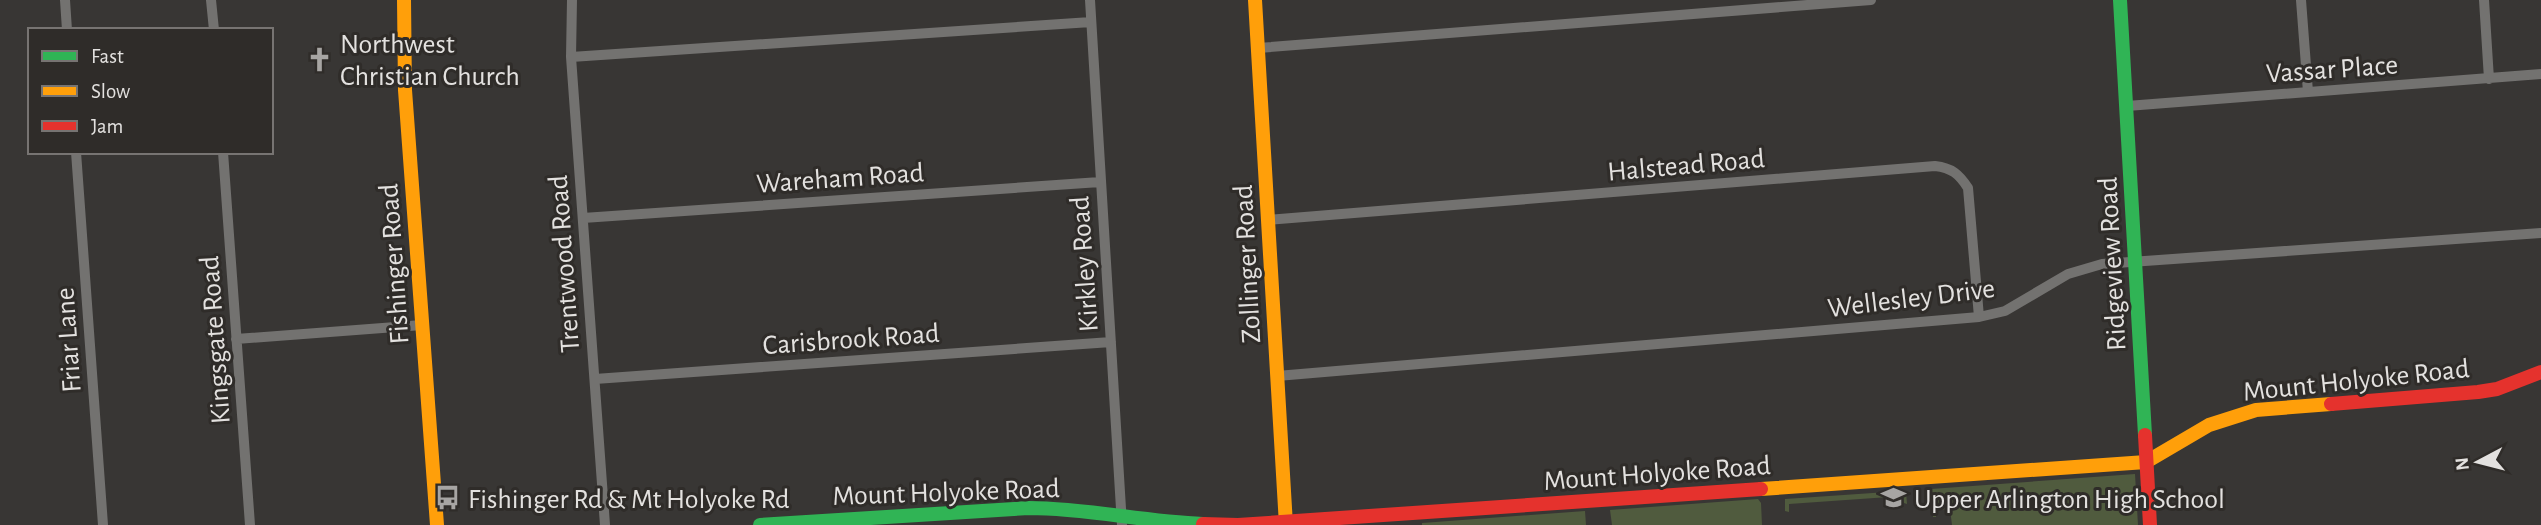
<svg xmlns="http://www.w3.org/2000/svg" width="2541" height="525" viewBox="0 0 2541 525" font-family="'Alegreya Sans',sans-serif">
<style>
.green{fill:#505b3e}
.lines{fill:none;stroke-linecap:round;stroke-linejoin:round}
.street{stroke:#737270;stroke-width:10}
.fast{stroke:#30b455;stroke-width:14}
.slow{stroke:#ff9f0a;stroke-width:14}
.jam{stroke:#e5322d;stroke-width:14}
.labels{text-anchor:middle;stroke-width:6;stroke-linejoin:round;paint-order:stroke}
.poi-label{font-size:28px;fill:#e3e1df;stroke:#2f2c29;text-anchor:start}
.street-label{font-size:28px;fill:#e3e1df;stroke:#2f2c29}
</style>
<rect width="100%" height="100%" fill="#383634"/>
<path class="green" d="M2135,474L2138,525H1952L1950,509L1936,510V517H1933L1931,489Z
M1902,491H1906L1907,504L1904,503L1903,496L1789,504V512L1785,511V499Z
M1758,499L1761,503L1762,525H1612L1610,510Z
M1585,511L1586,525H1422V523Z"/>
<g class="lines">
<path class="street" d="M65,0L67,30
M211,0L214,30
M572,0L571,57L605,525
M1090,0L1122,525
M2301,0L2308,92
M2484,0L2489,79
M1258,48L1871,0
M571,57L1091,22
M2127,106L2541,74
M76,152L103,525
M223,152L250,525
M583,218L1100,182
M1268,220L1935,166C1952,168 1959,174 1968,188L1979,317
M236,339L422,325
M1277,376L1979,317L2005,311L2068,274L2102,264L2541,233
M595,379L1111,342"/>
<path class="fast" d="M2120,0L2145,435
M760,525L1029,508C1087,508 1144,522 1203,524"/>
<path class="slow" d="M404,0L405,90L437,525
M1255,0L1286,525
M1761,489L2146,462L2209,425L2256,410L2331,404"/>
<path class="jam" d="M2331,404L2478,392L2497,389L2541,372
M2145,435L2150,525
M1203,524L1238,525L1761,489"/>
</g>
<defs>
<symbol id="church-bare" viewBox="-9 -9 18 18"><path d="M-1.2-6h2.4v3.5h3.3v2.4h-3.3V6h-2.4V-.1h-3.3v-2.4h3.3Z" fill="#a7a5a3" stroke="#2f2c29" stroke-width="2.5" paint-order="stroke"/></symbol>
<symbol id="bus-bare" viewBox="-9 -9 18 18"><path d="M-5-6H5V4H4V6H2V4H-2V6H-4V4H-5ZM-3.5-4V0h7V-4ZM-3.5 1.2v1.5H-2V1.2ZM2 1.2v1.5H3.5V1.2Z" fill="#a7a5a3" stroke="#2f2c29" stroke-width="2.5" paint-order="stroke"/></symbol>
<symbol id="school-bare" viewBox="-9 -9 18 18"><path d="M0-5L7-2L0 1L-7-2ZM-4 1L0 2.5L4 1V4Q0 6-4 4Z" fill="#a7a5a3" stroke="#2f2c29" stroke-width="2.5" paint-order="stroke"/></symbol>
</defs>
<g fill-rule="evenodd">
<use href="#church-bare" x="302" y="42" width="35" height="35"/>
<use href="#bus-bare" x="430" y="480" width="35" height="35"/>
<use href="#school-bare" x="1876" y="480" width="35" height="35"/>
</g>
<g class="labels">
<g class="poi-label">
<text x="340" y="53">Northwest<tspan x="340" dy="32">Christian Church</tspan></text>
<text x="468" y="508">Fishinger Rd &amp; Mt Holyoke Rd</text>
<text x="1914" y="508">Upper Arlington High School</text>
</g>
<g class="street-label">
<text transform="translate(2332 68) rotate(-4)" y="10">Vassar Place</text>
<text transform="translate(1686 164) rotate(-5)" y="10">Halstead Road</text>
<text transform="translate(840 177) rotate(-4)" y="10">Wareham Road</text>
<text transform="translate(393 264) rotate(-94)" y="10">Fishinger Road</text>
<text transform="translate(563 264) rotate(-94)" y="10">Trentwood Road</text>
<text transform="translate(1083 264) rotate(-94)" y="10">Kirkley Road</text>
<text transform="translate(1246 264) rotate(-93)" y="10">Zollinger Road</text>
<text transform="translate(2111 264) rotate(-93)" y="10">Ridgeview Road</text>
<text transform="translate(1911 297) rotate(-7)" y="10">Wellesley Drive</text>
<text transform="translate(851 338) rotate(-4)" y="10">Carisbrook Road</text>
<text transform="translate(67 340) rotate(-94)" y="10">Friar Lane</text>
<text transform="translate(214 340) rotate(-94)" y="10">Kingsgate Road</text>
<text transform="translate(2356 379) rotate(-6)" y="10">Mount Holyoke Road</text>
<text transform="translate(1657 472) rotate(-4)" y="10">Mount Holyoke Road</text>
<text transform="translate(946 491) rotate(-2)" y="10">Mount Holyoke Road</text>
</g>
</g>
<rect x="28" y="28" width="245" height="126" fill="#2f2c29" stroke="#777472" stroke-width="2"/>
<rect x="42" y="51" width="35" height="10" fill="#30b455" stroke="#777472" stroke-width="2"/>
<text x="91" y="63" font-size="21" fill="#e3e1df">Fast</text>
<rect x="42" y="86" width="35" height="10" fill="#ff9f0a" stroke="#777472" stroke-width="2"/>
<text x="91" y="98" font-size="21" fill="#e3e1df">Slow</text>
<rect x="42" y="121" width="35" height="10" fill="#e5322d" stroke="#777472" stroke-width="2"/>
<text x="91" y="133" font-size="21" fill="#e3e1df">Jam</text>
<g transform="translate(2478 462) rotate(263)" stroke="#2f2c29" stroke-width="5" paint-order="stroke">
<path d="M0-5L12 26L0 18L-12 26Z" fill="#e3e1df"/>
<text y="-10" font-size="19" font-weight="bold" text-anchor="middle" fill="#e3e1df">N</text>
</g>
</svg>
